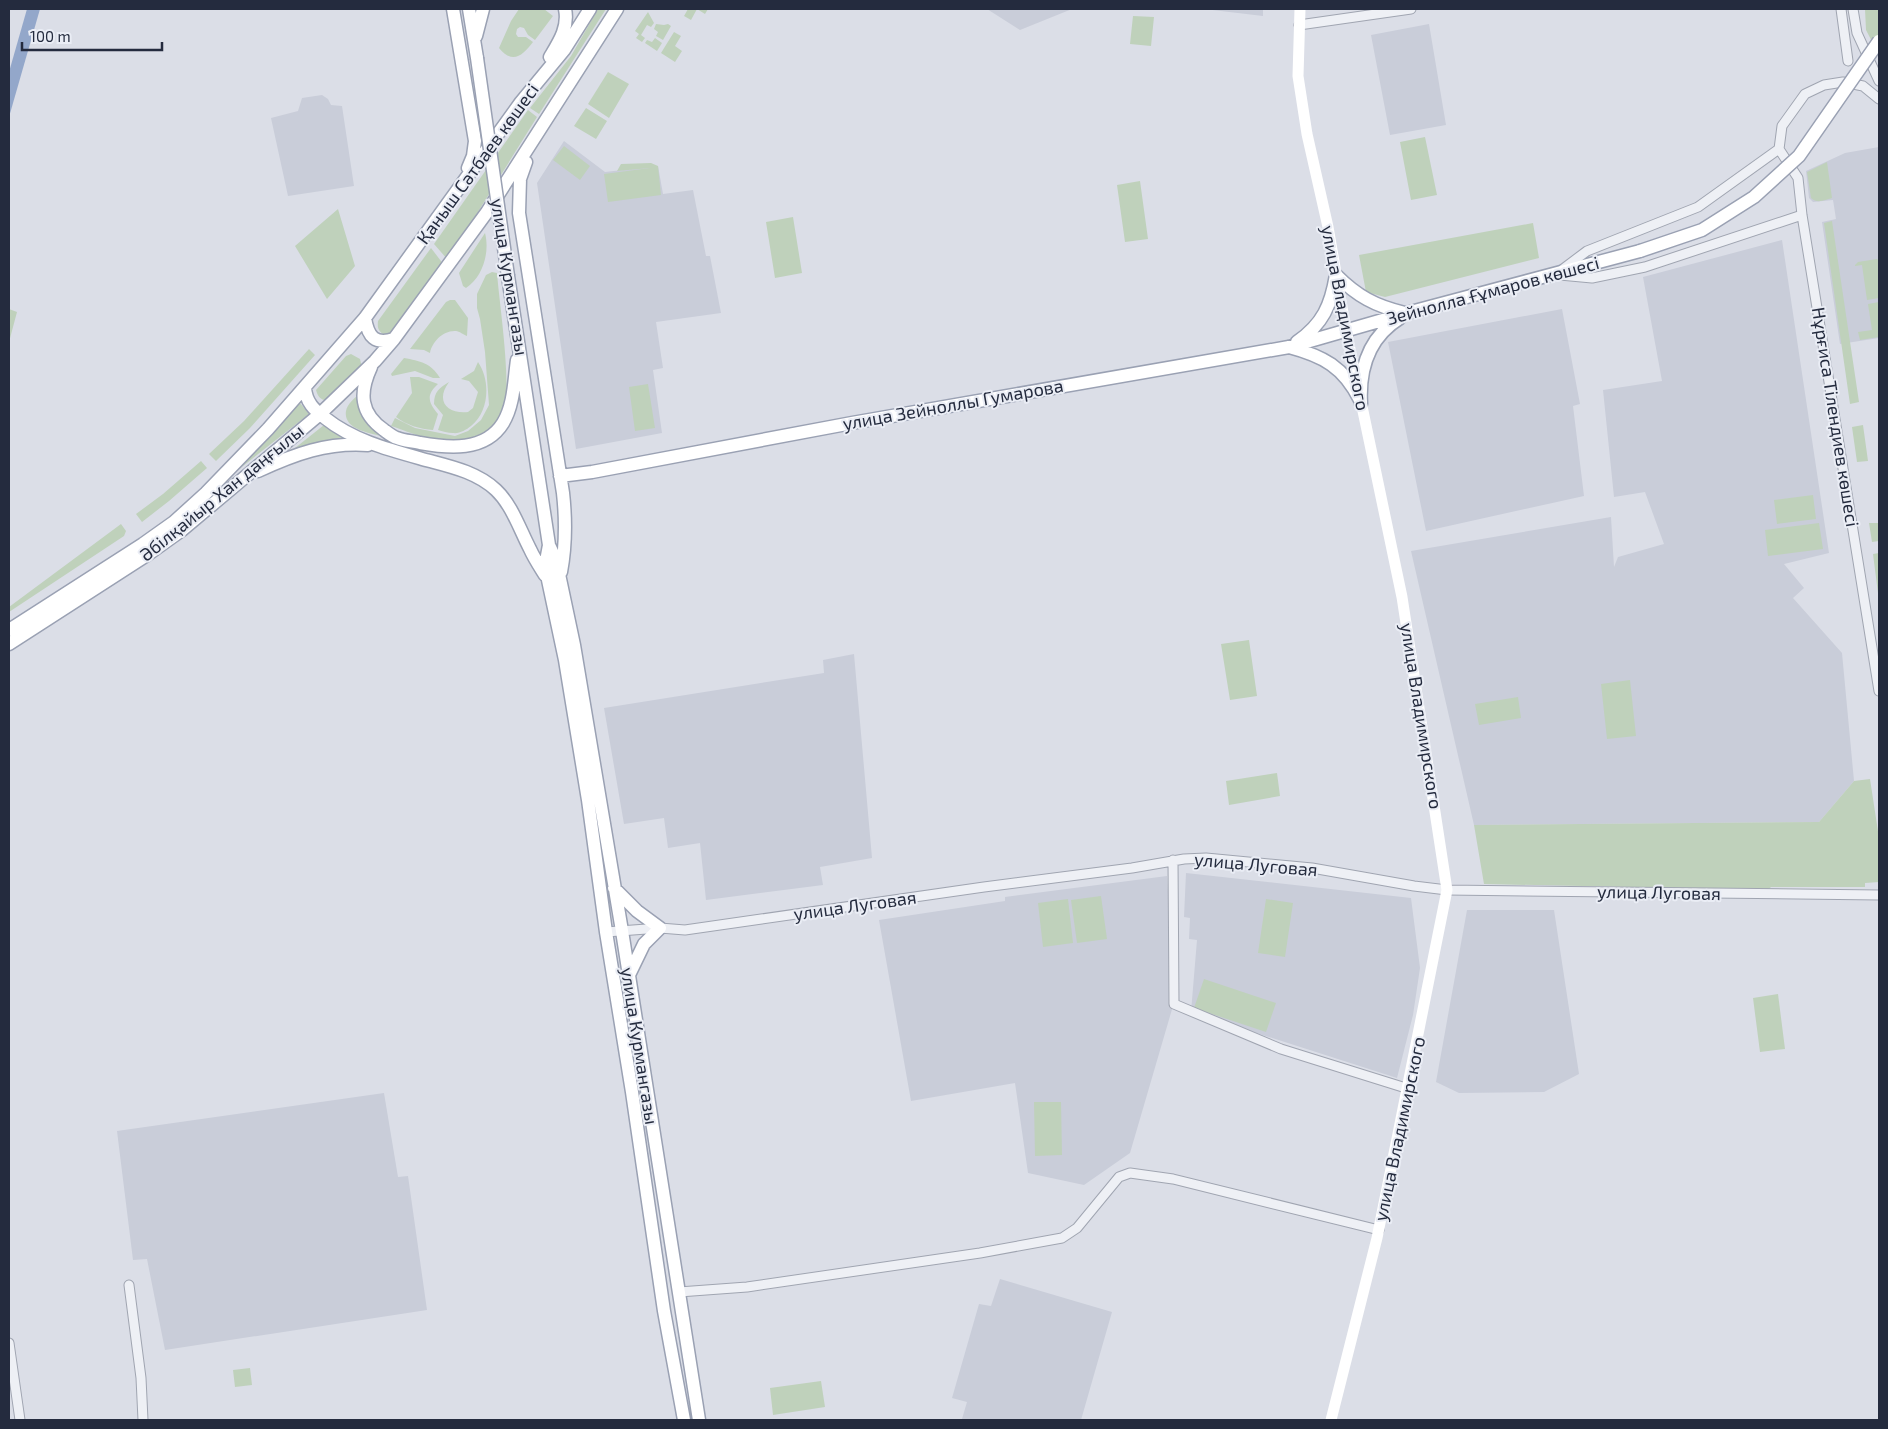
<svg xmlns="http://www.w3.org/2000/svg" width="1888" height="1429" viewBox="0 0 1888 1429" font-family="'Exo 2',sans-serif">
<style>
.built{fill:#c9cdd9}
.green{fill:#bfd1bb}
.water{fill:#93a7ca}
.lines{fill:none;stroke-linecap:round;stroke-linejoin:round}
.street-casing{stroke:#a0a5b1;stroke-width:11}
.primary-casing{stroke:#9aa1b3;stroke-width:15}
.street{stroke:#eef0f5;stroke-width:9}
.secondary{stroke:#fff;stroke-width:11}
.primary{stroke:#fff;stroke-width:12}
.primary-bridge-casing{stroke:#9aa1b3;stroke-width:15;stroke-linecap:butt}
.primary-bridge{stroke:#fff;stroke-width:12}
.labels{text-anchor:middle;stroke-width:4;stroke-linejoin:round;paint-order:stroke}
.street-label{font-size:18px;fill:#242b3e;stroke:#eaedf5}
</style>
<rect width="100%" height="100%" fill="#dbdee7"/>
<path class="built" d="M987,9H1072L1020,30Z
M1204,9H1263V16Z
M1429,24L1446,125L1390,135L1371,35Z
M322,95L328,99L331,105L342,106L354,186L288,196L271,118L298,111L302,98Z
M564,141L605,172L658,166L663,194L693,190L706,256H710L721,313L656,322L663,368L653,370L662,433L576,449L537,183Z
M1879,147V338L1840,344L1822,222L1836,219L1833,200L1813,202L1809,198L1806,171L1845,153Z
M1782,240L1829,553L1784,564L1804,588L1793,598L1842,653L1854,781L1819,822L1474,825L1411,551L1611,517L1614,567L1618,557L1664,544L1645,492L1614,497L1603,390L1662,381L1643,277Z
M1562,309L1580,404L1573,406L1584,496L1426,531L1388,342Z
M854,654L872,858L820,867L823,885L706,900L700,843L668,848L664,818L624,824L604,708L824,673L823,660Z
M1186,873L1411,898L1420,968L1413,1015L1397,1078L1191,1012L1197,940L1189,939L1190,918L1184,917Z
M1167,876L1175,999L1130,1153L1084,1185L1028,1173L1015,1083L911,1101L879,920L1005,901V897Z
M1467,910H1554L1579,1074L1544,1092L1459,1093L1436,1082Z
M384,1093L398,1177L408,1176L427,1310L165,1350L147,1259L133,1260L117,1131Z
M1000,1279L1112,1312L1081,1420L962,1419L967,1402L952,1398L979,1304L991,1306Z"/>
<path class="green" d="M519,9H544L553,16L535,40L528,35L524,28L520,27L517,29L516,34L518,37H526L533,42C523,55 513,65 499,48L511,21Z
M598,9H606L539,114L530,108L571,56Z
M688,9H708L705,14L697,9L691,20L684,16Z
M1865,9H1879V55L1866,30Z
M648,12L654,23L651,27L647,25L641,35L645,38L642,42L636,38L639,34L635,31Z
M1133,16L1154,17L1151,46L1130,44Z
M656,24L664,25L668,24L671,26L663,40L656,36L658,32L654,29Z
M674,32L681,36L675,46L682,51L675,62L661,53Z
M655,38L662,43L657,51L645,43L647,40L652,42Z
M608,72L629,84L609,118L588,104Z
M586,108L607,121L596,139L574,126Z
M528,110L537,117L448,260L434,244Z
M1425,137L1437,195L1411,200L1400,142Z
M564,146L590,166L580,180L553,160Z
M1827,162L1832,198C1825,200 1817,204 1811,198L1807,172Z
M651,163L658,166L661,195L608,202L604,174L650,168L617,171L621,164Z
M1140,181L1148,239L1125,242L1117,185Z
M338,209L355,266L327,299L295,246Z
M793,217L802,273L775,278L766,222Z
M1832,221L1859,402L1850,404L1824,223Z
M1533,223L1539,258L1385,297L1366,292L1359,255Z
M485,233C490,252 483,277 466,288L463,286L459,273Z
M431,248L444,265L394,334L387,336C379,332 377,329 378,321Z
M1877,259L1879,261V298L1867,300L1862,265L1855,266V265L1858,262Z
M492,272L497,273C499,301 513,392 503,413C494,434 471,443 450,443C437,444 404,430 391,426L395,418L415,428L455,436L468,431L481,420L489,405L485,352L480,319L477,308V294L486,275Z
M450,300H455L468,318L467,336C464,335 459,331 456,331C443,330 432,342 430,353L424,350L410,349L446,302Z
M1879,302V337L1860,340L1858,332L1872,330L1868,304Z
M9,309L17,312L9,342Z
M309,349L315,355L250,428L216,461L209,454L244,421Z
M351,354L360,359L362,368L329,400C321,401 318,397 316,390L346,356Z
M404,358C420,361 431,363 440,378H433L415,371L392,376L391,374Z
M478,362C491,381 489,412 471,426C466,430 459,434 453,433C448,433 442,431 438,430L443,415L434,404C434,392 439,388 449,382C435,401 447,414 468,412L473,408L478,392L469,381L461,379L474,371Z
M410,377H419L438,384C426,395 428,402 438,414L433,430C420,429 406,425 396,417L412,393Z
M648,384L655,428L635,431L629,387Z
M360,393L373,429L381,436C369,433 343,429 346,411C347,404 355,398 360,393Z
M300,403L309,414L210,492Z
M324,425L349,439L290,452Z
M1863,425L1868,461L1857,462L1852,427Z
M201,461L207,468L169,501L142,522L136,514L163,494Z
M1813,495L1816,519L1777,524L1774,500Z
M1819,523L1823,549L1768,556L1765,530Z
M1869,523H1879V541L1872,542Z
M121,524L126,531L124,536L9,612V607Z
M1879,553V601L1873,554Z
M1249,640L1257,696L1230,700L1221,644Z
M1630,680L1636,736L1607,739L1601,684Z
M1518,697L1521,718L1479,725L1475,704Z
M1277,773L1280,796L1229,805L1226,781Z
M1870,779L1879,838V882L1865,883V887H1771L1768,890L1484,884L1474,825L1819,822L1854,781Z
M1101,896L1107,939L1077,943L1071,900Z
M1068,899L1073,943L1043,947L1038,903Z
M1266,899L1293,903L1285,957L1258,953Z
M1204,979L1276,1003L1266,1032L1194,1008Z
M1778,994L1785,1049L1760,1052L1753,998Z
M1034,1102H1061L1062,1155L1035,1156Z
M250,1368L252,1385L235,1387L233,1370Z
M821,1381L825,1407L773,1415L770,1388Z"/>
<path class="water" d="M27,9H40L9,117V72Z"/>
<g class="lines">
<defs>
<path id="street" d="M1841,9L1848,61
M1853,9L1857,33L1879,81
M1299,25L1411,9
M1779,149L1798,178L1802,215L1879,691
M1779,149L1782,126L1805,94L1824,85L1843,82L1863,86L1879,99
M1563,269L1587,251L1698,207L1779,149
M1560,275L1592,278L1645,267L1802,215
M1173,860L1174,1004L1281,1049L1409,1089
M606,932L660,928L685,930L984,887L1132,868L1184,859L1206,858L1312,868L1414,886L1447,890L1879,895
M129,1285L141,1378L143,1420
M679,1292L747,1287L980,1253L1062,1238L1077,1228L1119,1177L1130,1173L1173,1179L1379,1230
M9,1343L20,1420"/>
<path id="primary" d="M453,9L475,141L473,156L468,168
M469,9L477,58
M476,36L483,9
M550,57C559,42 569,27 565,9
M526,162L520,179L519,213L563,493C566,520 566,545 561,572
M1336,275C1357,296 1375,306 1405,313
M508,276L549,545L556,560L574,645L622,931L699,1420
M365,318C368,337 375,345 394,339
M1297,342C1323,324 1331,305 1336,275
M1289,347C1323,356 1344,367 1360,400
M371,367C359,393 360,413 384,430C388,433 393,437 397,438C404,441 412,441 420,443C448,448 485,452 503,423C514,405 514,381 517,360
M305,388C306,402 314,410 325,418C355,442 394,451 430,461C453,467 478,473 496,490C512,505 520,530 530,549C534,558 540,567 545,575
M1361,404C1359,369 1369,337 1400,318
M258,471C295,454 327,442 368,445
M560,476L592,472L852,423L1289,347L1407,313L1640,251
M549,545L546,561L548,580L565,660L588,800L606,932L632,1092L664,1311L684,1420
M9,630L143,544L174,522L206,493L268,429L365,318L521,102L564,50L590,9
M9,644L147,555L182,530L320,414L375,361L394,339L487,212L617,9
M614,888L637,911L660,928L644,944L629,975"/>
</defs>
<use href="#street" class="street-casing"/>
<use href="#primary" class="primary-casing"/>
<use href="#street" class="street"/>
<path class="secondary" d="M1300,9L1298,76L1307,134L1328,227L1346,330L1402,597L1447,890L1377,1238L1331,1420"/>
<use href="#primary" class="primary"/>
<defs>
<path id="primary-bridge" d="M477,58L508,276
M1640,251L1702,230L1754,197L1799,156L1879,41"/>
</defs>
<use href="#primary-bridge" class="primary-bridge-casing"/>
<use href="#primary-bridge" class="primary-bridge"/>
</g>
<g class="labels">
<g class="street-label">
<text transform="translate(478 164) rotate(-54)" y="6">Қаныш Сәтбаев көшесі</text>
<text transform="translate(509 277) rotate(81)" y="6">улица Курмангазы</text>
<text transform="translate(1493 291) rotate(-15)" y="6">Зейнолла Ғұмаров көшесі</text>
<text transform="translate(1345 318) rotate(79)" y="6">улица Владимирского</text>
<text transform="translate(953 405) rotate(-10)" y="6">улица Зейноллы Гумарова</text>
<text transform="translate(1835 417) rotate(81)" y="6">Нұрғиса Тілендиев көшесі</text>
<text transform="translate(222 493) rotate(-39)" y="6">Әбілқайыр Хан даңғылы</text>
<text transform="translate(1421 716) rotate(81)" y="6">улица Владимирского</text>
<text transform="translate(1256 865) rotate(5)" y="6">улица Луговая</text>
<text transform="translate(1659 893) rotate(1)" y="6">улица Луговая</text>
<text transform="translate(855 906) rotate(-8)" y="6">улица Луговая</text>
<text transform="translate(639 1046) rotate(81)" y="6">улица Курмангазы</text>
<text transform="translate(1400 1129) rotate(-78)" y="6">улица Владимирского</text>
</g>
</g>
<rect width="1888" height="1429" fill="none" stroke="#242b3e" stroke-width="20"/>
<path d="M22 42v8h140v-8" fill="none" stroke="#242b3e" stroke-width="2.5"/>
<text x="30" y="42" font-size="15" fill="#242b3e" stroke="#eaedf5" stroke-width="4" paint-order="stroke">100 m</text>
</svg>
